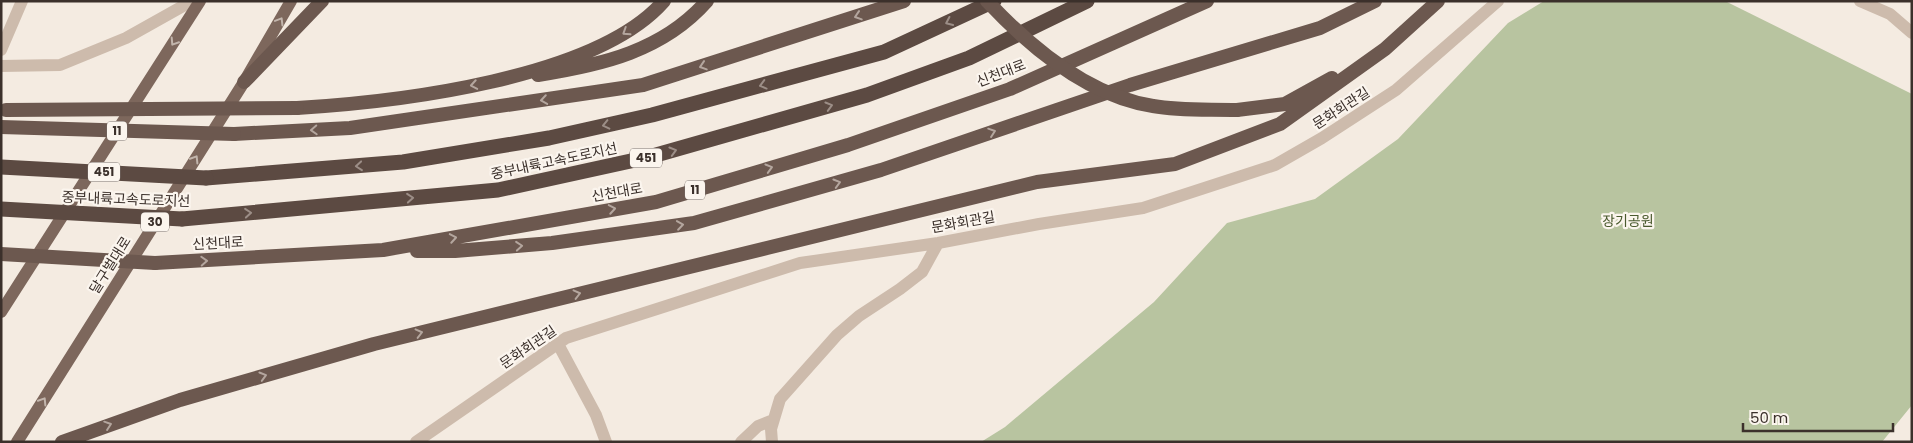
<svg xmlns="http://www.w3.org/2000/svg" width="1913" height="443" viewBox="0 0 1913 443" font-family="Poppins,'Noto Sans KR',sans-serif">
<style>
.green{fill:#b8c4a0}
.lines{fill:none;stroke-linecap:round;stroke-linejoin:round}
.minor{stroke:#cdbbac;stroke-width:12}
.primary{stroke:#7d675c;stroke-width:12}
.trunk{stroke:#6c584f;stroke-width:14}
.motorway{stroke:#5c4a42;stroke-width:15}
.trunk-bridge{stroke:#6c584f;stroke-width:14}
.motorway-bridge{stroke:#5c4a42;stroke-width:15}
.oneway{stroke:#b4a69e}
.oneway2{stroke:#c2b5ac}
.oneway3{stroke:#9c8e87}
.labels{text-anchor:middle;stroke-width:4.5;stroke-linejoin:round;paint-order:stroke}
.shield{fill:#fbf5ee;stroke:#756b66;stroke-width:1}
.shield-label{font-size:12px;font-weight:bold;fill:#3b302b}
.street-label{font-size:14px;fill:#3b302b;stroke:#fbf5ee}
.park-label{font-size:14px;fill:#4a5a2e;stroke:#fbf5ee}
</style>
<rect width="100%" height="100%" fill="#f4ebe1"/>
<path class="green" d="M1544,1H1725L1912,94V405L1882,442H981L1005,427L1154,302L1227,223L1315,199L1398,139L1508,23Z"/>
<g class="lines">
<path class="minor" d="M1860,1L1890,14L1912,33
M1,50L22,1
M1,66L60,65L126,38L192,1
M558,344L596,415L606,442
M416,442L566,338L660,308L800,263L938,243L1039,224L1143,208L1275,165L1322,138L1396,90L1498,1
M741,442L758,426L773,420
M772,442L771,429L780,399L837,335L859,316L900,289L922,272L938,243"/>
<path class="primary" d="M1,312L200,1
M17,442L244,82L291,1"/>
<path class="trunk" d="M538,75C602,65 663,51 707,1
M244,82L322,1
M297,108C397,102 596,79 664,1
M1237,110L1285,104L1332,78
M234,134L350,128L643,85L904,1
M417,251H455L552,243L694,223L881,170L1130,85L1320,28L1375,1
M155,263L383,250L656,202L848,145L1010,89L1207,1
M62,442L180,400L374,344L1037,182L1175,164L1280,124L1385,49L1438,1"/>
<path class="motorway" d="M206,178L403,162L549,138L652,115L884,52L994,1
M182,219L498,190L649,157L867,95L969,58L1087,1"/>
<path class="trunk-bridge" d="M987,1C1031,48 1088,96 1153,106C1180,111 1209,109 1237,110
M6,110L297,108
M1,127L234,134
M1,254L155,263"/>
<path class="motorway-bridge" d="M1,167L206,178
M1,209L182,219"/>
</g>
<defs><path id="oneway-chevron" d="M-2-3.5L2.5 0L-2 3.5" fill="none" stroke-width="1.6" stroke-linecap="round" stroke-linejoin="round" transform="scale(1.25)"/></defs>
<g class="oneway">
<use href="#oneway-chevron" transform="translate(858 16) rotate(162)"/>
<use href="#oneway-chevron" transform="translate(626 32) rotate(147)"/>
<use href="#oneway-chevron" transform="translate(703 66) rotate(162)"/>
<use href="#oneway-chevron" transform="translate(474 85) rotate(170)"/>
<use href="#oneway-chevron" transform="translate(544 100) rotate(171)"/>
<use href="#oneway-chevron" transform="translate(314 130) rotate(177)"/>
<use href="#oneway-chevron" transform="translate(992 132) rotate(-19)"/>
<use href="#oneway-chevron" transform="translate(769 168) rotate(-16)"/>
<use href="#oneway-chevron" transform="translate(837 183) rotate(-16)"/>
<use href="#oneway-chevron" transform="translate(612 209) rotate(-10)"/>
<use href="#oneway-chevron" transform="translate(680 225) rotate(-8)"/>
<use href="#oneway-chevron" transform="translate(453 238) rotate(-10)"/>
<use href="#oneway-chevron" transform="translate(519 246) rotate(-5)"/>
<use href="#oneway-chevron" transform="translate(204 261) rotate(-3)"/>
<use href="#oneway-chevron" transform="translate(577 294) rotate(-14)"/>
<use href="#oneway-chevron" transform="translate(419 333) rotate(-14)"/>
<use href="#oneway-chevron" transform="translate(263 376) rotate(-16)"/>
<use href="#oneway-chevron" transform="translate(108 425) rotate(-19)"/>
</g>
<g class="oneway2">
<use href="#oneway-chevron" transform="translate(280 21) rotate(-59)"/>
<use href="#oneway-chevron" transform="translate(174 42) rotate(123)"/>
<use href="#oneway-chevron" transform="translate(195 159) rotate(-58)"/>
<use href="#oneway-chevron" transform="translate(43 401) rotate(-58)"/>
</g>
<g class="oneway3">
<use href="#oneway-chevron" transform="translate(949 22) rotate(155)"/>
<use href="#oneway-chevron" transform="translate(763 85) rotate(165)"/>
<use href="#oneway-chevron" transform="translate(829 106) rotate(-16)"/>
<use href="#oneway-chevron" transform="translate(606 125) rotate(167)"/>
<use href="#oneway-chevron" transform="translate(673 151) rotate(-16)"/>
<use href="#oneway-chevron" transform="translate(359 166) rotate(175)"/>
<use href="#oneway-chevron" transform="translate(410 198) rotate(-5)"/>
<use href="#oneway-chevron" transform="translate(248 213) rotate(-5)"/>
</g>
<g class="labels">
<g class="shield">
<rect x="107" y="121.5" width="20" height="19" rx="4"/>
<rect x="630" y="148.5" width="32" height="19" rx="4"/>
<rect x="88" y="162.5" width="32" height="19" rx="4"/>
<rect x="685" y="180.5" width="20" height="19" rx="4"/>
<rect x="141" y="212.5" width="28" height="19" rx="4"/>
</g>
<g class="shield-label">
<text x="117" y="135">11</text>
<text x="646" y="162">451</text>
<text x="104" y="176">451</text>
<text x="695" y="194">11</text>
<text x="155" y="226">30</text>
</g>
<g class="street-label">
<text transform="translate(1001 73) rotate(-21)" y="5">신천대로</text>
<text transform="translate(1341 108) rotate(-33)" y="5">문화회관길</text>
<text transform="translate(554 161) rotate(-12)" y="5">중부내륙고속도로지선</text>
<text transform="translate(617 192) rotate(-10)" y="5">신천대로</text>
<text transform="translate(126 199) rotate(2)" y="5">중부내륙고속도로지선</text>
<text transform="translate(963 222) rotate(-10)" y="5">문화회관길</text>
<text transform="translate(218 243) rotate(-3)" y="5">신천대로</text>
<text transform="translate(110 265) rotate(-58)" y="5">달구벌대로</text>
<text transform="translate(528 347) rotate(-34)" y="5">문화회관길</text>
</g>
<g class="park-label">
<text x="1628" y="226">장기공원</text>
</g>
</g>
<rect width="1913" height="443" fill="none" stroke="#3b302b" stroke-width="5"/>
<path d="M1743 423v8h150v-8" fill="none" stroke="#3b302b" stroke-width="2.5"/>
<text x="1750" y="423" font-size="15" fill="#3b302b" stroke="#fbf5ee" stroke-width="4" paint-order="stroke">50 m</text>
</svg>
